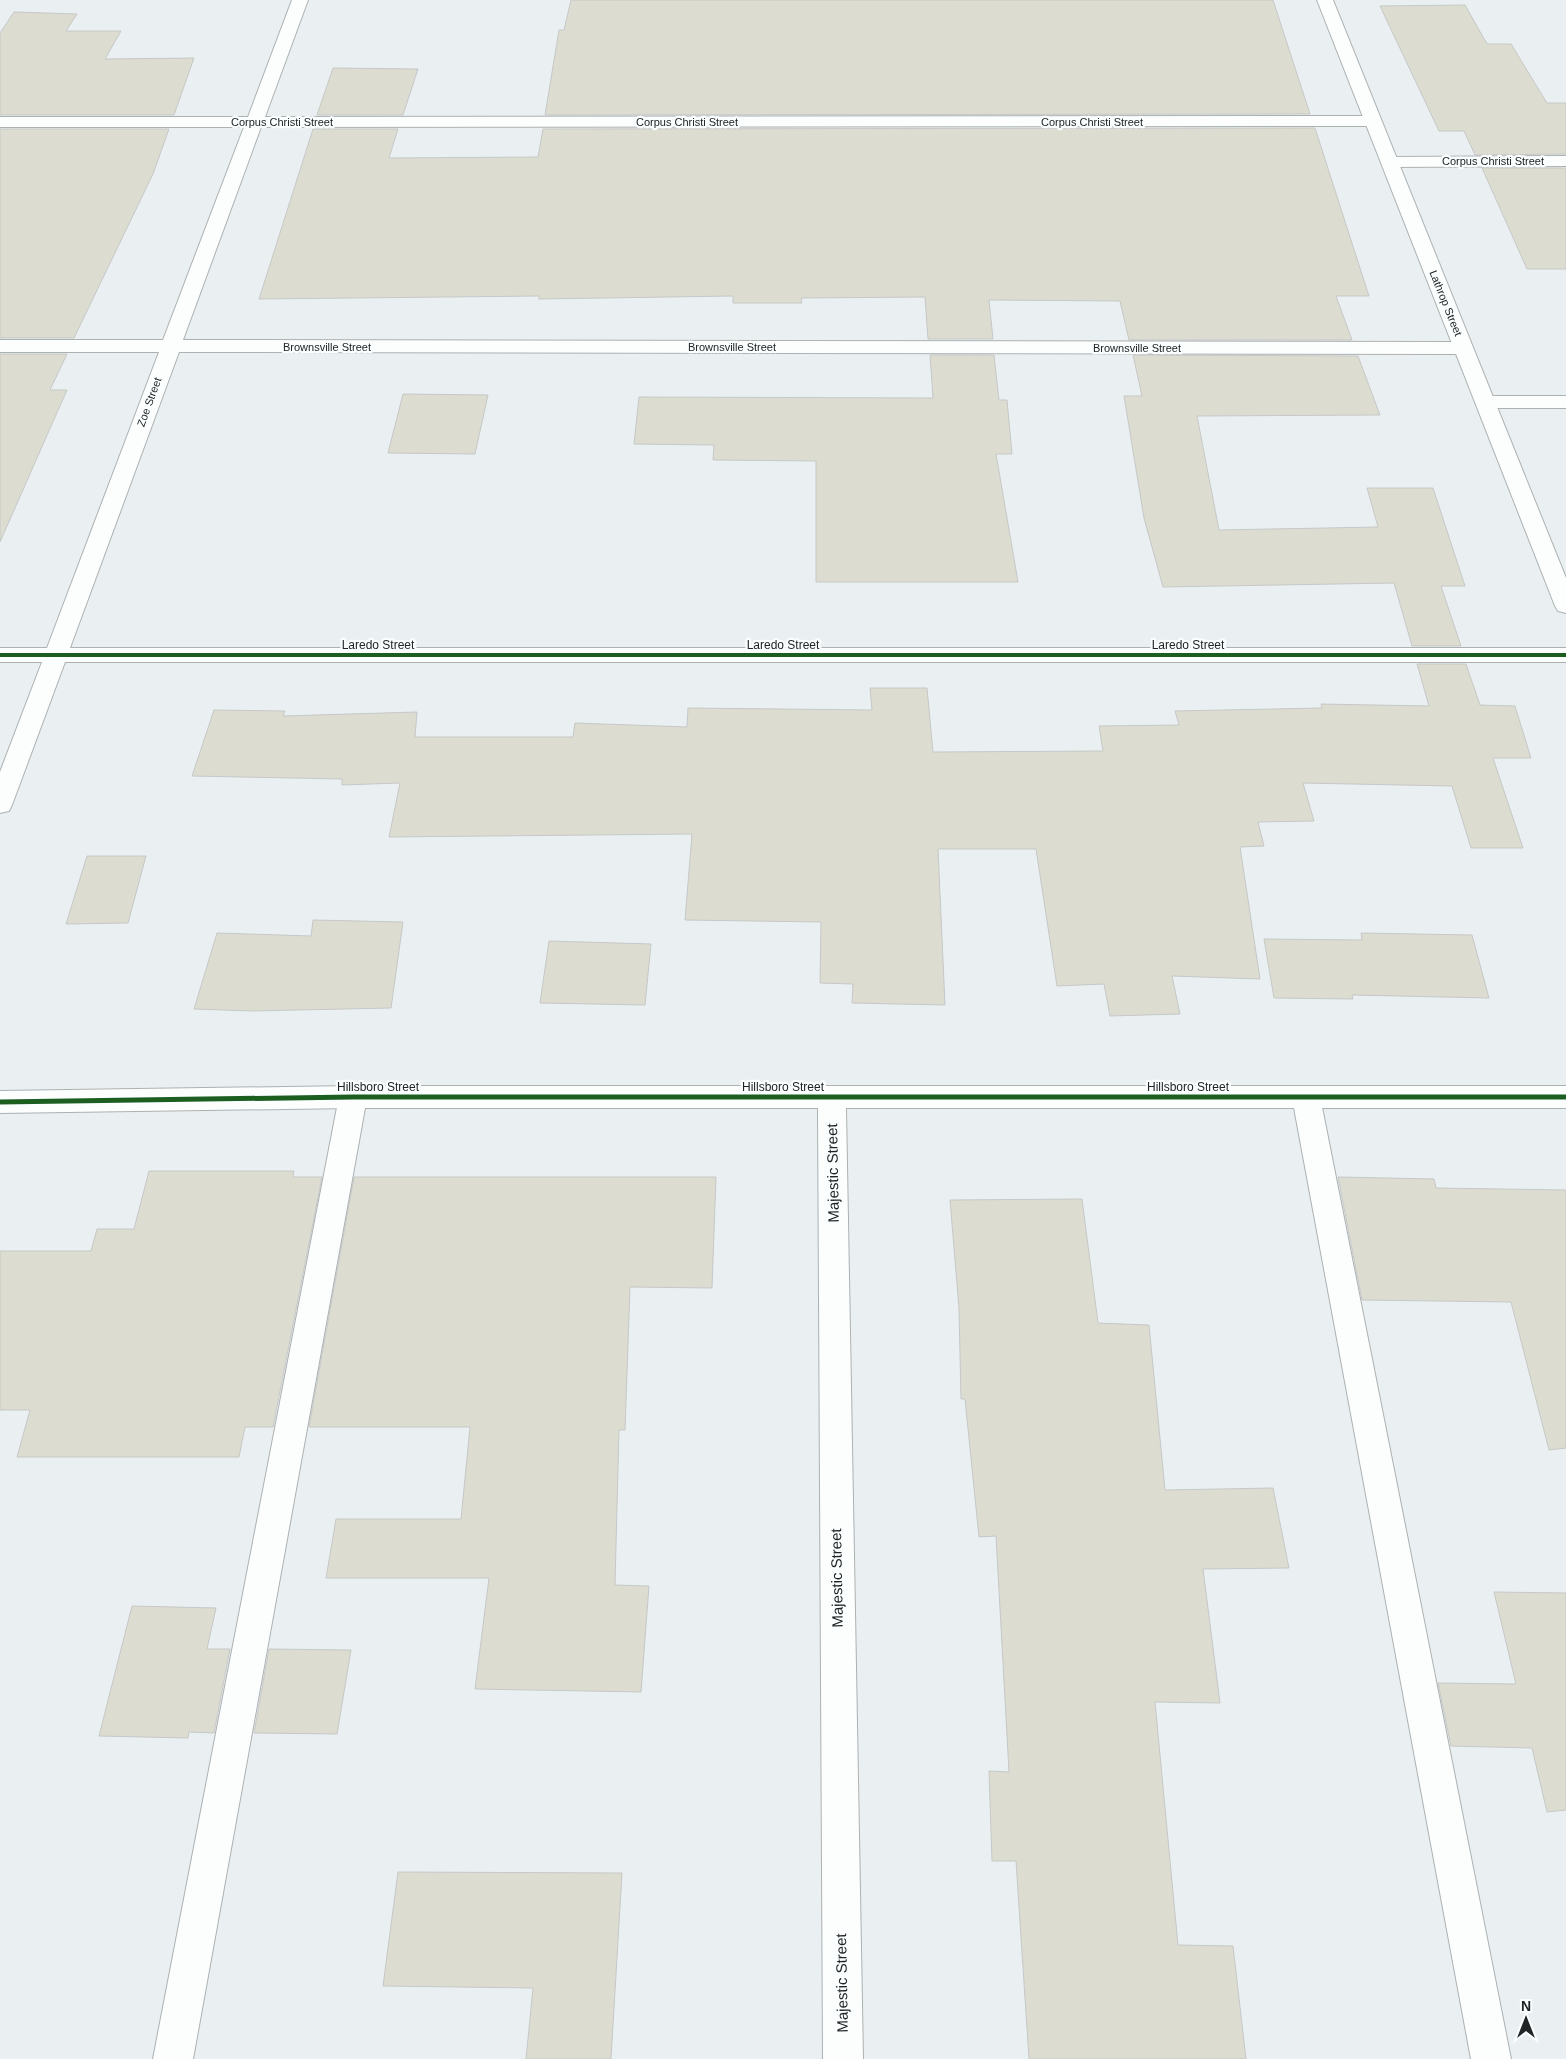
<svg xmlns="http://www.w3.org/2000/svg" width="1566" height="2059" viewBox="0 0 1566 2059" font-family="Helvetica,sans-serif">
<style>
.building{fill:#dddcd0;stroke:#c6c8c8}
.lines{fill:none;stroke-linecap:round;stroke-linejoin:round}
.lane-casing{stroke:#acb1b2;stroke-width:2}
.street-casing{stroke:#acb1b2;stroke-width:2}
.secondary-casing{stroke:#acb1b2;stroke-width:2}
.lane{fill:#fcfdfd;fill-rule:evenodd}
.street{fill:#fcfdfd;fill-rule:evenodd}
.secondary{fill:#fcfdfd;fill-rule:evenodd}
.cycleway-far1-casing{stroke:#fafeff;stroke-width:6}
.cycleway-casing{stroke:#fafeff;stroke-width:8}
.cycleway-far1{stroke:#1b5e20;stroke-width:4}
.cycleway{stroke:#1b5e20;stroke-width:5}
.labels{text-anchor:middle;stroke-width:4.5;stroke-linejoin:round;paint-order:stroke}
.far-street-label{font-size:11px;fill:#202425;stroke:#fafeff}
.street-label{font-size:12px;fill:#202425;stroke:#fafeff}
.near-street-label{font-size:15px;fill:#202425;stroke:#fafeff}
</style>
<rect width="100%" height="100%" fill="#eaf0f2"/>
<path class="building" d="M571,0H1273L1310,114L545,115L559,30H564Z
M1465,5L1487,44H1511L1547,103H1566V154L1475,155L1464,131H1439L1380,6Z
M14,12L77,14L66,31H121L105,59L194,58L174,115H0V33Z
M333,68L418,69L403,115H317Z
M1315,128L1369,296H1336L1352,340H1129L1120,301L989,300L993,339H928L925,297L801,298L802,303H733V296L539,299V296L259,299L313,129H398L389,158L538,157L543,129Z
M0,129H169L153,174L74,338H0Z
M1482,168H1566V269H1527Z
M0,354H67L50,390H67L0,542Z
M930,355H994L999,400H1007L1012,454H996L1018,582H816V461L713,460L714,445L634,444L639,397L933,398Z
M1133,355L1358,356L1380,415L1197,416L1219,530L1378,527L1367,488H1433L1465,586H1441L1461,646H1412L1394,583L1163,587L1144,518L1124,396H1142Z
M403,394L488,395L475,454L388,453Z
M1417,664H1466L1480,705L1515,706L1531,758H1493L1523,848H1471L1452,786L1303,783L1314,821L1258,822L1264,846L1240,847L1260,979L1172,976L1180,1014L1110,1016L1104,984L1057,986L1036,849H938L945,1005L852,1003L853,984L820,983L821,922L685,920L692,834L389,837L400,783L342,785V779L192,776L214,710L285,711L283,716L417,712L415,737H573L575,723L687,727L688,708L872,710L870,688H927L933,752L1103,751L1099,726L1179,725L1175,711L1322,708L1321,704L1429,706Z
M87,856H146L128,923L66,924Z
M313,920L403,922L391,1008L252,1011L194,1009L217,933L311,936Z
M1361,933L1472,935L1489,998L1352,995L1353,999L1274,998L1264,939L1362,940Z
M549,941L651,944L645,1005L540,1003Z
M149,1171H294L293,1177H322L273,1427H245L239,1457H17L30,1410H0V1251H91L97,1229H134Z
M354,1177H716L712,1288L630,1287L625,1430H619L615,1585L649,1586L641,1692L475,1689L489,1578H326L336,1519H461L470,1427H309Z
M1338,1177L1434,1179L1436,1188L1566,1190V1448L1549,1450L1511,1302L1362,1300Z
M1082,1199L1098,1323L1149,1325L1165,1490L1273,1488L1289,1568L1203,1569L1220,1703L1155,1702L1178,1945L1233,1946L1246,2059H1029L1016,1861H992L989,1771L1009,1772L996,1536L979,1537L965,1399H961L959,1308L950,1200Z
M1494,1592L1566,1593V1810L1547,1812L1532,1748L1451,1746L1438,1683L1516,1684Z
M132,1606L216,1608L207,1649H230L214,1733L189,1732L188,1738L99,1736Z
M269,1649L351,1650L337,1734L254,1733Z
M398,1872L622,1873L611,2059H526L533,1988L383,1986Z"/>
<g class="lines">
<defs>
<path id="lane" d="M353,1086L363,1089L367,1097L193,2059H153L339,1097L343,1089Z
M1306,1086L1316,1089L1320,1097L1511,2059H1471L1292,1097L1296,1089Z"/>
<path id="street" d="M292,0H308L265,117L1373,116L1379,117L1381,121L1379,125L1373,126L261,127L183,340L1463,342L1470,344L1473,348L1470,352L1463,354L179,352L70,648H1566V662H65L12,805L9,811L0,813V772L42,662H0V648H47L159,352H0V340H163L244,127H0V117H248Z
M1566,156V166L1390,167L1384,166L1381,162L1384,158L1390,157Z
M1485,396H1566V408H1485L1478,406L1475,402L1478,398Z
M353,1086H1566V1108H846L863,2059H823L818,1108H353L0,1113V1091Z"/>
<path id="secondary" d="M1317,0H1333L1566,578V613L1558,611L1555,606Z"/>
</defs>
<use href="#lane" class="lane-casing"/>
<use href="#street" class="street-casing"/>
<use href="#secondary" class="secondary-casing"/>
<use href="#lane" class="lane"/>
<use href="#street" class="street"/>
<use href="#secondary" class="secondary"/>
<defs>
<path id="cycleway-far1" d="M0,655H1566"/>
<path id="cycleway" d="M0,1102L353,1097H1566"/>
</defs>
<use href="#cycleway-far1" class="cycleway-far1-casing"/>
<use href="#cycleway" class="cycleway-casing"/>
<use href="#cycleway-far1" class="cycleway-far1"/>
<use href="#cycleway" class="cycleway"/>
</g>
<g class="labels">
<g class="far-street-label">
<text x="282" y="126">Corpus Christi Street</text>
<text x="687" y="126">Corpus Christi Street</text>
<text x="1092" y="126">Corpus Christi Street</text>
<text x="1493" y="165">Corpus Christi Street</text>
<text transform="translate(1446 303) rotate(68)" y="4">Lathrop Street</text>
<text x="327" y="351">Brownsville Street</text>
<text x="732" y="351">Brownsville Street</text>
<text x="1137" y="352">Brownsville Street</text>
<text transform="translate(149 402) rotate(-70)" y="4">Zoe Street</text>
</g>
<g class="street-label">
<text x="378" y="649">Laredo Street</text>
<text x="783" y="649">Laredo Street</text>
<text x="1188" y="649">Laredo Street</text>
<text x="378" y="1091">Hillsboro Street</text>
<text x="783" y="1091">Hillsboro Street</text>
<text x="1188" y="1091">Hillsboro Street</text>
</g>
<g class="near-street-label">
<text transform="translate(833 1173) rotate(-91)" y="5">Majestic Street</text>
<text transform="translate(837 1578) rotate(-91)" y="5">Majestic Street</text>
<text transform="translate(842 1983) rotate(-91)" y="5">Majestic Street</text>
</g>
</g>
<g transform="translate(1526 2019)" stroke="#fafeff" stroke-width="4" paint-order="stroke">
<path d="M0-4L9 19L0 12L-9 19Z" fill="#202425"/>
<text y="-8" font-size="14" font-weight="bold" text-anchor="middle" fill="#202425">N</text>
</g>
</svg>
